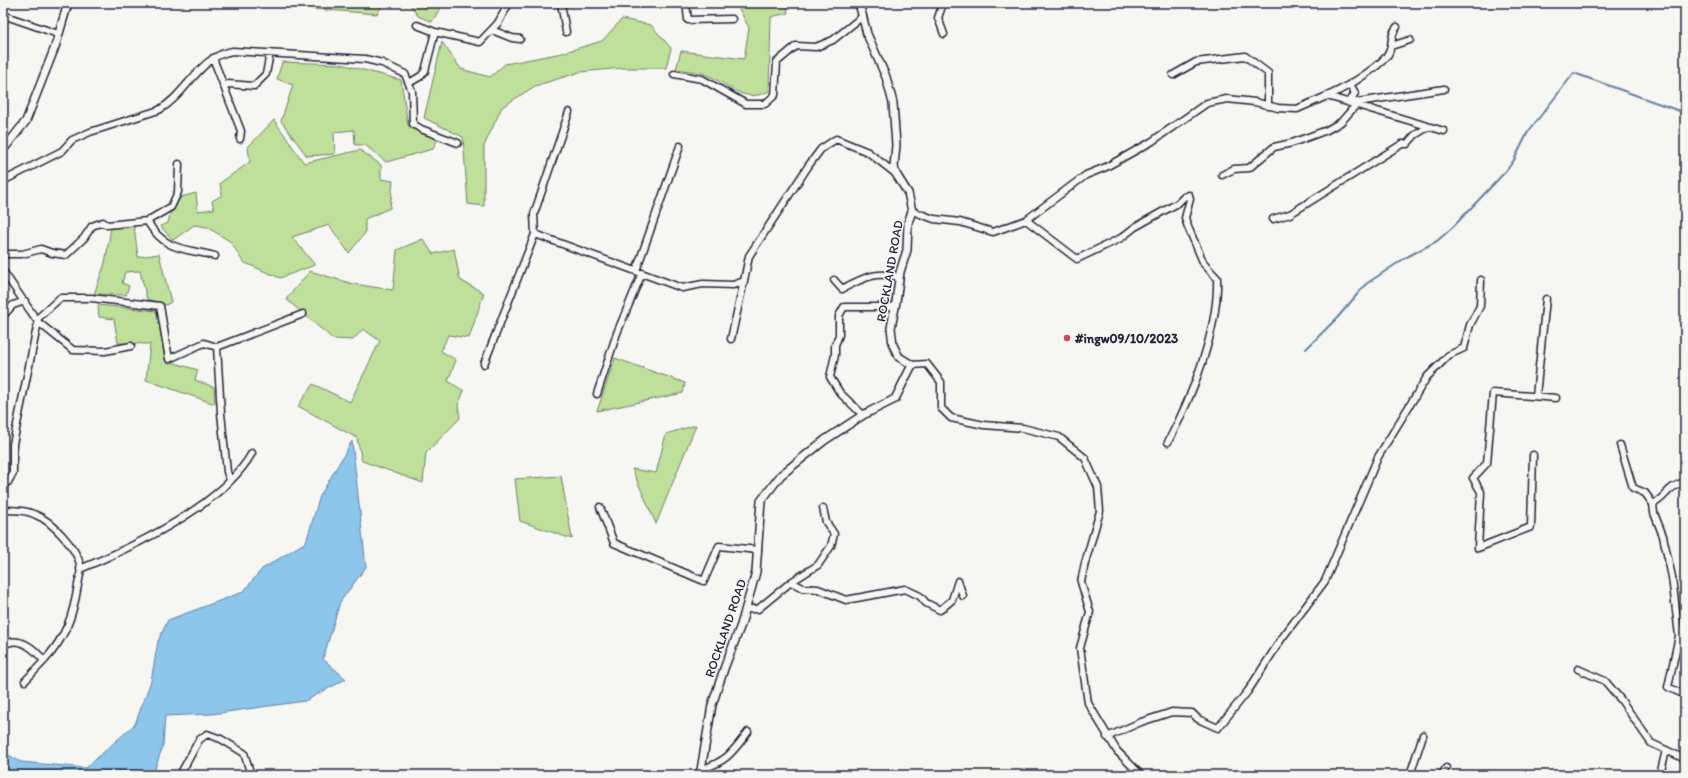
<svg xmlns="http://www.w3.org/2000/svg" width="1688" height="778" viewBox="0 0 1688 778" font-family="Itim,sans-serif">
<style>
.green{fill:#bee09a;stroke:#70816a}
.water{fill:#8cc6eb;stroke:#6284a5}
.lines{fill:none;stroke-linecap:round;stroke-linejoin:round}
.stream{stroke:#6284a5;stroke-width:2}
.minor-casing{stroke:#22223b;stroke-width:9}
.tertiary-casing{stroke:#22223b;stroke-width:10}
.minor{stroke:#f6f6f2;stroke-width:6}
.tertiary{stroke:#f6f6f2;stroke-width:7}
.poi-dot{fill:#d1495b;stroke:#f6f6f2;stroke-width:1.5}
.labels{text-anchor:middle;stroke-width:3;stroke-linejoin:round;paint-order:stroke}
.street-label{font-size:13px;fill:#22223b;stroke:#f6f6f2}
.poi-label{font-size:13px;font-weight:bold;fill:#22223b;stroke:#f6f6f2;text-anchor:start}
</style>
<rect width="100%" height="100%" fill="#f6f6f2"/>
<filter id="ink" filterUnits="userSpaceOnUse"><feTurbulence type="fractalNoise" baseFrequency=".025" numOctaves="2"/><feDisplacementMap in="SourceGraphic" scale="8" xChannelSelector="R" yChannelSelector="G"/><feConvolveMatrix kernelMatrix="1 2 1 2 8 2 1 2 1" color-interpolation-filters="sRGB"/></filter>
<g filter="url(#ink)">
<path class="green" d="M287,3H384L377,14L289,7Z
M409,3H443L432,22L418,16Z
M736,3H786L788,13L771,17L769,91C744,104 731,86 709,76C700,71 686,71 676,69L681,51L744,59L749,28Z
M622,19L651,25L671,48L666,68H623L580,72L535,86L502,107L484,146V206L468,204L463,137L424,118L442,42L461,69L490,77L505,64L562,53L602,41Z
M282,62L341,64L401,80L408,125L438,138L433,149L386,162L365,145H355L354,130L334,132L335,154L307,156L281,121L293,85L277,79Z
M274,120L304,163L360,150L381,165V179L393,181L390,208L365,219V233L349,253L329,225L292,237L315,265L280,278L243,262L231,242L207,227L194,225L173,240L160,226L168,223L170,214L181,197L196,193L198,211L214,209L212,201L222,195L220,183L250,162L248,147Z
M134,226L138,257L159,254L171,302L166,305L147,299L140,271L125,272L122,283L129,286L126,295L94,294L105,263L111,228Z
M423,239L433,254L454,249L460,280L484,293L469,338L448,335L441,351L456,360L448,381L464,391L458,405L460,418L426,453L423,483L362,461L357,438L298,406L313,384L350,402L380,341L363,329L353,340L333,339L286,299L310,271L353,284L393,290L397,250Z
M98,305L157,311L165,360L198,370L195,380L214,387L215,404L146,380L150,344L118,343L114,319L99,317Z
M615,358L685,383L683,393L597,411Z
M696,425L656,524L632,469L656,473L666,434Z
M561,476L572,539L520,521L515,479Z"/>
<path class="water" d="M352,441L366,567L340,602L323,659L346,679L305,701L212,714L165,716L163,745L153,775H3V752L21,762L86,768L135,724L151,681L158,641L168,620L243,592L262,569L306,542L320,496Z"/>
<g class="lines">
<path class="stream" d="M1306,349L1338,317L1366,284L1405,258L1437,241L1453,227L1507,170L1514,160L1528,132L1574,73L1685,113"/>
<defs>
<path id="minor" d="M561,3L566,32
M686,3L688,20L732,19
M943,3L938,18L944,34
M3,15L58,34
M492,30L512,38L520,39
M435,32L480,42L498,23L509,3
M1391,46L1410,40
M213,58L241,131L240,139
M674,74L702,79L746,104H765L775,95L777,62L796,46L816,47L833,40L863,16
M1173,75L1196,62L1245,56L1268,73V106
M409,83L421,76L425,71L435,32L417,25
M224,86L228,84L254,86L266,74L270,53
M1327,96C1343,90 1376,69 1387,56C1394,47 1389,35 1397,27
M1349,103L1355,93L1350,84
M1351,103L1444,89
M1222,175L1234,169L1249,168L1274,147L1292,143L1327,130L1341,122L1356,105
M3,181L62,151L72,140L90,132L159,110C187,94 200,55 233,51L365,59L382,63L405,74L412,91L413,124L421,129L458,143
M912,211L934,219L960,222L993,232L1026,220L1086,175L1106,167L1151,142L1207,103L1227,99L1255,102L1278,108L1297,109L1327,96L1444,131
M1273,219L1290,214L1402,144H1407L1415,135L1428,127
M1026,220L1077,259L1121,238L1135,227L1178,203L1184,197L1189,195L1190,199L1185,218L1188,227L1204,264L1217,278C1219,329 1192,397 1168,442
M147,221L171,207L178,192L179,164
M535,234L682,288L703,284L733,285L744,281L749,256L809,165L821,149L836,139L868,152L896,174
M535,234L484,364L535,234L534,214L569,112
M3,254H22L41,249L52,253L66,255L84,238L92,226L103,222L107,225L147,221C165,251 183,248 215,256
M3,271L38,322L13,444V473L8,482L3,484
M636,271L680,146
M834,280L842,289C863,278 875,271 899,277
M3,316L13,305L25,301
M37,319L60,298H91L160,306L169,359L204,343L217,347L303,314
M38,322L73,350L105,351L131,346
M731,339L744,281
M217,347L221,413L227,472L230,480
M912,365L927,364L941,382V408L951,418L984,425L1023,428L1059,437L1085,458L1098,487L1100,511L1085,563L1081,582L1090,612L1080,648L1088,703L1117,751L1141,775
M597,394L617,333L642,273
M1536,396L1546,299
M863,415L840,393L830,377L835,355V345L839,335V316L844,307H895
M1620,445L1633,488L1645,493L1653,504
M1533,455L1531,527L1478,548L1481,492L1473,478L1487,463L1493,393L1556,398
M1685,482C1666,487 1667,497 1653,504L1654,513L1663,536L1672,577L1679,636L1668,687L1685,695
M600,507L614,543L704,581L719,546L758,550
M3,510C14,510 26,510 36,515C52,521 76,548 80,564C82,570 79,579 78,585C73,616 66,637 44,661C35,649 18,634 3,646
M80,569C133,547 223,505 252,453
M791,582L803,588L818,589L846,600L905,589L920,596L926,603L940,610L952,600L958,581L963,596
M746,609H758L791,582L818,565L831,546L834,534L826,522L823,508
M1578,669L1605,681L1621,700L1651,743L1685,759
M25,681L44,661
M1107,737L1141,722L1172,712L1192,713L1198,719L1218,728L1248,691L1282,638L1325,581L1378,457L1427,377L1449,355L1464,348L1470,325L1480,306L1481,280
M701,770C728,760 731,754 748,732
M180,775L199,740L207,734L221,739L244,753L251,775
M1410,775L1423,735
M1442,775L1446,768
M1660,775L1666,750"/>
<path id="tertiary" d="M3,150L26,121L55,47L68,3
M698,775L701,770L712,705L725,666L741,625L756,572L761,501L781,475L825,440L863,415L895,399L912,365L899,357L893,345L891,328L896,302L900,272L907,250L908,223L912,211L908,193L896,174L894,167L896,145L893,103L886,77L867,34L859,3"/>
</defs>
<use href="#minor" class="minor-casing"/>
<use href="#tertiary" class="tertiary-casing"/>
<use href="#minor" class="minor"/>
<use href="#tertiary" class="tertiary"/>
</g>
</g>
<circle class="poi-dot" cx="1067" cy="338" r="4"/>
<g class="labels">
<g class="street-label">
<text transform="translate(889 271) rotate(-80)" y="5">ROCKLAND ROAD</text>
<text transform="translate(725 628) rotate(-71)" y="5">ROCKLAND ROAD</text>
</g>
<g class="poi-label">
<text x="1075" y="343">#ingw09/10/2023</text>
</g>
</g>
<rect width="1688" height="778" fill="none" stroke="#f6f6f2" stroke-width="16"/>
<rect x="8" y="8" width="1672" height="762" fill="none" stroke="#22223b" stroke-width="1.5" filter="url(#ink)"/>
</svg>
